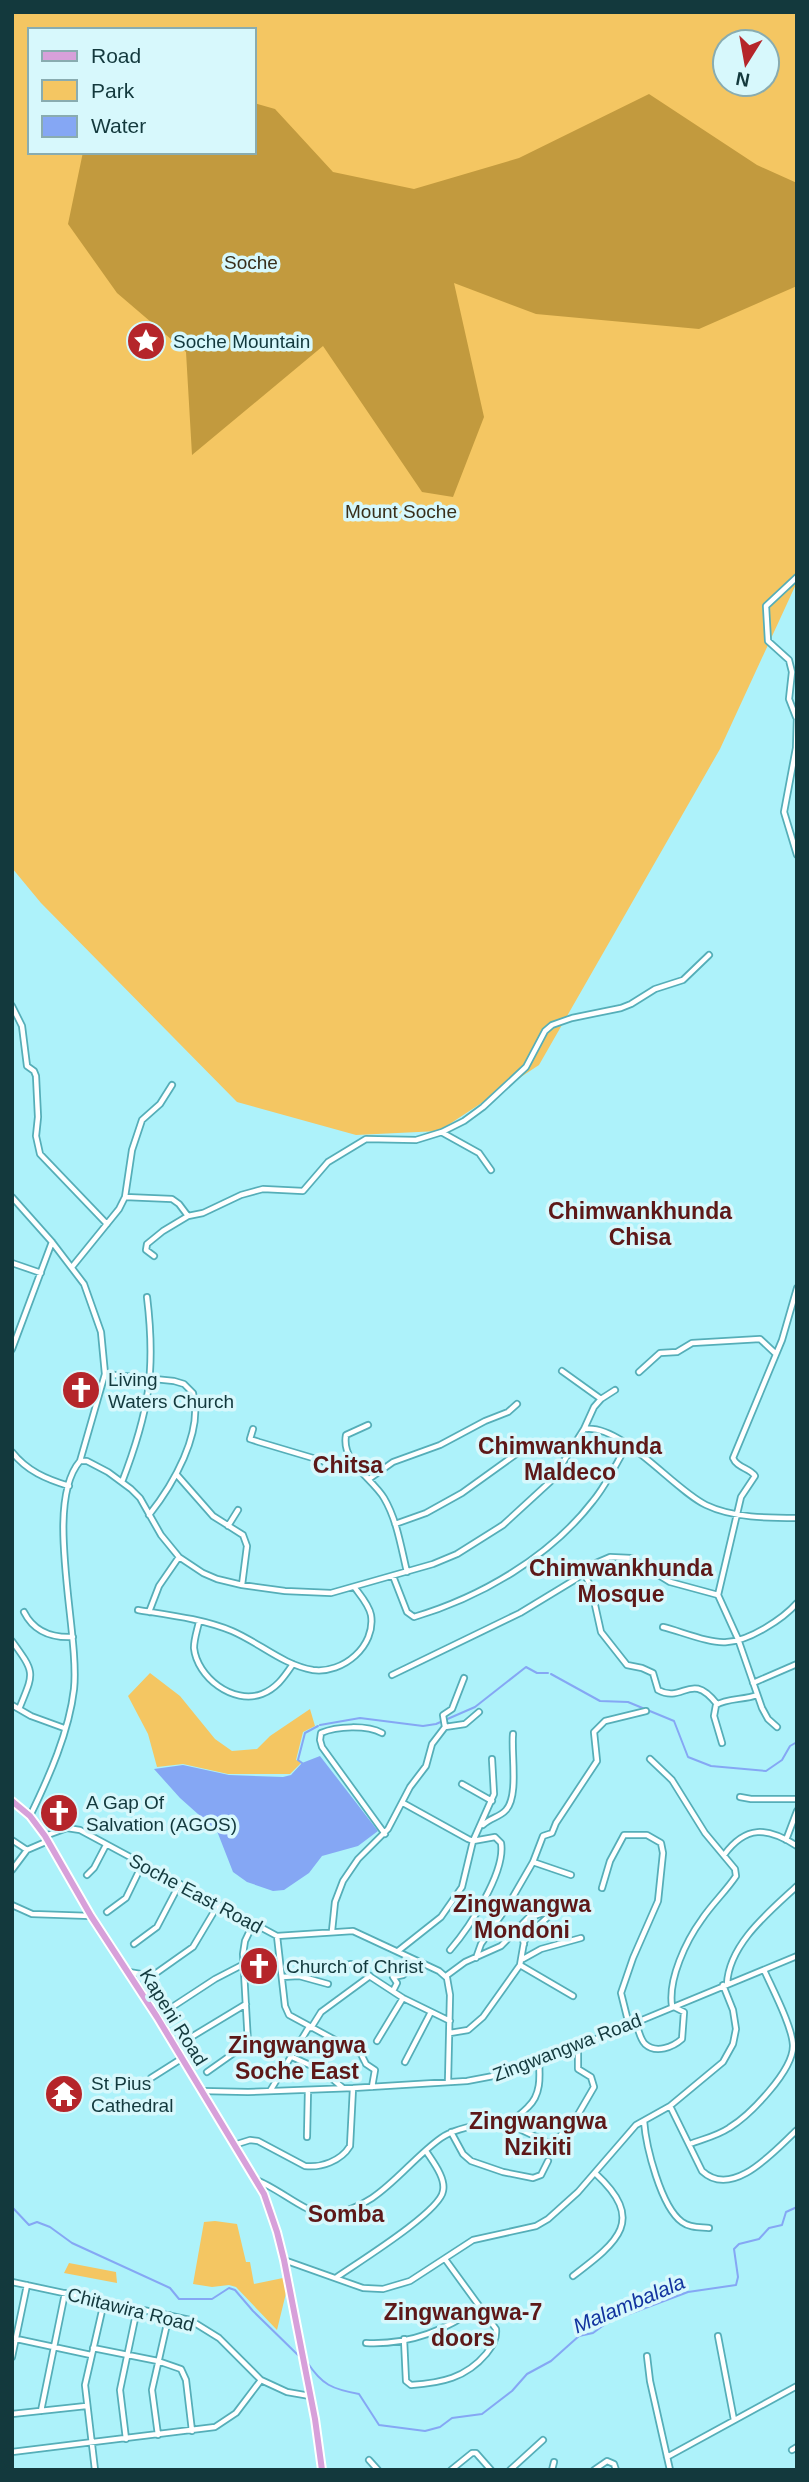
<svg xmlns="http://www.w3.org/2000/svg" width="809" height="2482" viewBox="0 0 809 2482" font-family="Arial,sans-serif">
<style>
.green{fill:#f4c662;fill-rule:evenodd}
.forest{fill:#c29a3e}
.water{fill:#85a7f4}
.lines{fill:none;stroke-linecap:round;stroke-linejoin:round}
.stream{stroke:#85a7f4;stroke-width:2}
.minor-casing{stroke:#55aeb8;stroke-width:8}
.major-casing{stroke:#fff;stroke-width:10}
.minor{stroke:#fff;stroke-width:4.5}
.major{stroke:#d7a0da;stroke-width:6}
.labels{text-anchor:middle;stroke-width:7;stroke-linejoin:round;paint-order:stroke}
.park-label{font-size:19px;fill:#392f1b;stroke:#d7f8fc}
.poi-label{font-size:19px;fill:#13393d;stroke:#d7f8fc;text-anchor:start}
.street-label{font-size:19px;fill:#13393d;stroke:#d7f8fc}
.water-label{font-size:21px;font-style:italic;fill:#12339f;stroke:#d7f8fc}
.quarter-label{font-size:23px;font-weight:bold;fill:#5d1818;stroke:#d7f8fc}
</style>
<rect width="100%" height="100%" fill="#adf2fa"/>
<path class="green" d="M12,12H797V582L720,749L539,1065L439,1131L356,1135L237,1102L41,903L12,868ZM30,30H254V152H30ZM725,42H767V84H725Z
M150,1673L180,1696L215,1739L232,1751L257,1749L270,1736L310,1709L315,1726L303,1732L296,1760L302,1762L290,1774H228L183,1764L157,1767L148,1734L128,1696Z
M215,2221L237,2224L246,2262H250L254,2284L283,2278L287,2289L277,2330L236,2287L229,2285L212,2287L193,2284L204,2222Z
M69,2263L116,2272L117,2283L64,2273Z"/>
<path class="forest" d="M649,94L757,165L797,183V286L699,329L536,314L454,283L484,417L453,497L422,492L323,346L192,455L186,352L117,293L68,224L83,152H254V103L275,109L333,172L414,189L519,158Z"/>
<path class="water" d="M320,1756L378,1831L358,1846L322,1856L309,1873L284,1890L273,1891L247,1882L233,1872L217,1831L180,1798L154,1769L183,1765L229,1775L283,1777L291,1775L302,1763Z"/>
<g class="lines">
<path class="stream" d="M551,1674L600,1701L628,1702L674,1721L688,1757L711,1766L766,1771L782,1760L790,1746L797,1742
M320,1725L360,1718L423,1726L436,1724L475,1707L526,1667L537,1673H548
M302,1763L298,1760L305,1733L318,1726
M12,2207L29,2225L37,2222L50,2227L72,2243L170,2288L179,2299H212L229,2288L235,2290L253,2311L301,2358
M307,2362C322,2385 332,2389 359,2394L379,2425L425,2431L440,2427L452,2418L482,2414L512,2391L527,2374L551,2361L579,2336L593,2333L608,2322L688,2292L736,2285L738,2277L734,2249L739,2244L759,2239L769,2228L782,2225L786,2212L797,2207"/>
<defs>
<path id="minor" d="M797,716L796,748L784,812L797,855
M796,717L789,699L792,672L789,660L768,641L766,606L797,577
M12,1006L22,1026L27,1066L34,1071L36,1076L38,1117L36,1136L40,1154L107,1224
M172,1085L160,1104L142,1120L132,1150L125,1197L172,1199L179,1204L188,1216
M443,1133L479,1153L491,1170
M12,1197L52,1242L84,1284L101,1332L105,1374L80,1461
M154,1256L146,1250L147,1244L163,1231L188,1216L203,1213L241,1195L263,1189L303,1191L328,1162L366,1139L416,1140L442,1132L464,1121L483,1107L526,1067L545,1031L552,1025L572,1018L621,1008L631,1004L655,989L683,980L709,955
M12,1263L41,1273
M72,1267L119,1209L125,1197
M12,1349L52,1242
M562,1371L601,1399
M639,1372L660,1353L677,1352L692,1343L760,1339L776,1354
M105,1374L174,1381L184,1384L193,1393C204,1433 172,1486 149,1515
M368,1425L346,1435C341,1462 372,1478 384,1498C397,1520 401,1547 407,1572
M253,1429L250,1439L259,1442L323,1461L331,1467L357,1469
M585,1429C622,1424 674,1490 706,1505C733,1518 768,1518 797,1518
M12,1452C27,1471 46,1479 69,1486
M177,1475L213,1516L243,1535L247,1546L242,1585
M369,1479L393,1462L440,1445L485,1421L508,1412L517,1404
M122,1482C149,1412 156,1371 147,1297
M395,1524L426,1513L462,1493L526,1447L548,1445L571,1451
M228,1526L238,1510
M584,1573L591,1587L601,1632L627,1665L642,1668L653,1673L658,1690C684,1704 690,1670 717,1704
M393,1576L407,1612L414,1617C481,1597 550,1557 593,1501C607,1484 616,1464 627,1445
M138,1610C169,1615 203,1619 232,1631C260,1643 283,1665 313,1670C343,1674 376,1646 371,1615C369,1605 361,1596 355,1588
M24,1612C34,1632 52,1638 73,1637
M149,1612L159,1586L179,1557
M199,1622C197,1631 194,1639 194,1648C197,1677 233,1705 262,1694C277,1688 284,1677 293,1664
M663,1627C680,1631 710,1644 727,1642C749,1641 783,1619 797,1603
M12,1641C36,1674 34,1672 19,1709
M392,1675L520,1613L576,1579L596,1563L610,1557L631,1558L670,1582L718,1595
M753,1683L797,1664
M12,1705L31,1716L64,1728
M445,1727L443,1715L452,1709L464,1678
M777,1727L768,1719L762,1708L738,1639L718,1595L741,1497L755,1476C750,1468 737,1468 733,1458L782,1340L797,1288
M382,1733C367,1725 337,1726 321,1733L320,1740L322,1747L385,1834
M722,1743L714,1716L716,1705C727,1698 744,1700 757,1695
M462,1784L492,1801
M740,1797L751,1799H797
M403,1803L468,1839L473,1841L495,1837L501,1843C506,1872 469,1928 450,1950
M30,1816C49,1777 69,1732 74,1689C80,1632 43,1504 80,1461H87L108,1472L131,1489L140,1498L161,1535L179,1557L203,1573L217,1579L242,1585L285,1591L331,1593L433,1564L457,1554L503,1525L552,1480L584,1429L594,1407L601,1399L615,1390
M483,1825C490,1818 500,1817 506,1810C519,1796 511,1753 513,1734
M45,1836L67,1828L80,1830L277,1936L353,1931L439,1971L447,1978L450,1995L448,2082
M12,1840L27,1850
M786,1840L797,1811
M724,1855C746,1825 767,1827 797,1846
M533,1862L571,1875
M12,1870L27,1850L48,1841
M87,1875L94,1868L106,1845
M602,1888L610,1861L624,1835H647L661,1843L663,1853L658,1901L633,1958L621,1993L629,2025
M12,1905L32,1914L91,1916
M107,1912L126,1898L142,1865
M529,1917L537,1902
M520,1928L524,1944
M332,1931L335,1902L343,1881L358,1859L388,1829L410,1787L426,1766L432,1744L445,1727L465,1724L479,1712
M277,1936L285,2006L289,2015L361,2054L366,2064L375,2070L372,2087
M134,1944L157,1927L179,1885
M398,1951L441,1917L462,1887L473,1841L494,1794L492,1759
M476,1958L481,1944L507,1907L533,1862L543,1836L552,1833L556,1823L597,1761L594,1732L605,1721L646,1711
M523,1959L541,1949L581,1938
M520,1965L573,1996
M339,1970L343,1966L351,1964L403,1998L450,2021
M129,1972L152,1976
M446,1976L465,1962L501,1946L528,1918L543,1913L550,1915
M282,1977L299,1976L328,1984
M727,1984C729,1944 769,1912 797,1886
M393,1991L397,1983L393,1977L403,1975L418,1961
M144,1996L152,1976L193,1947L218,1905
M157,2017L215,1979L244,1964
M636,2022C638,2029 640,2039 645,2044C656,2054 673,2047 682,2039L684,2012L672,2006C668,1979 686,1941 702,1919C712,1904 726,1891 736,1876L735,1869L705,1833L672,1780L650,1759
M311,2028L321,2012L370,1976
M450,2033L468,2030L483,2017L520,1965L524,1942L528,1935L550,1915
M188,2039L246,2004
M377,2041L403,1998
M292,2057L323,2071L343,2088
M405,2062L431,2012
M207,2072L248,2043L243,1954L245,1941L253,1924
M151,2078L181,2059
M202,2091L248,2092L353,2088L467,2081L504,2074L567,2051L797,1956
M270,2091L309,2027
M670,2106L702,2171C733,2200 775,2150 797,2130
M644,2121C646,2147 661,2207 682,2222C690,2228 700,2227 709,2228
M507,2123L549,2143L560,2136L576,2118L594,2087L591,2077L578,2069V2046
M451,2132L463,2154L471,2161L503,2172L533,2178L541,2175L548,2161
M307,2137L308,2090
M690,2144C703,2139 717,2136 729,2128C750,2115 794,2070 793,2045C792,2026 772,1988 764,1970
M234,2145L250,2140L258,2141L305,2166C321,2168 341,2161 350,2146L353,2088
M256,2180C279,2188 307,2215 327,2214C378,2211 404,2164 441,2138C454,2129 470,2126 486,2124C492,2124 502,2125 507,2123C513,2120 523,2112 528,2107C541,2095 540,2077 539,2062
M284,2260L363,2288L383,2289L410,2281L473,2240L536,2226L548,2219L578,2192L636,2125L670,2106L723,2062L733,2044L736,2029L733,2010L723,1985
M573,2276C619,2241 646,2220 595,2173
M337,2277C357,2263 440,2212 443,2191C446,2178 433,2162 426,2151
M12,2282L190,2320L219,2338L261,2380L287,2392L310,2396
M718,2336L734,2420
M12,2338L91,2355
M404,2339L406,2381L411,2385C441,2383 466,2378 486,2354C492,2346 497,2340 496,2329L445,2259
M366,2343C408,2345 445,2331 478,2307
M93,2348L158,2361L181,2369L186,2380L192,2431
M647,2356L650,2381L670,2470
M12,2357L27,2285
M41,2411L65,2293
M12,2414L86,2406
M158,2435L152,2390L169,2315
M126,2439L120,2390L137,2309
M792,2450L797,2447
M12,2452L215,2427L236,2413L261,2380
M667,2457L797,2386
M369,2460L378,2470
M95,2470L85,2385L104,2302
M451,2470L472,2453H476L491,2470
M510,2470L543,2440
M552,2470L554,2462
M594,2470L607,2461L614,2464L616,2470"/>
<path id="major" d="M12,1801L30,1816L45,1836L91,1916L157,2017L264,2194L277,2232L284,2260L315,2419L322,2470"/>
</defs>
<use href="#minor" class="minor-casing"/>
<use href="#major" class="major-casing"/>
<use href="#minor" class="minor"/>
<use href="#major" class="major"/>
</g>
<defs>
<symbol id="sight-disc" viewBox="-11 -11 22 22"><circle r="9.5" fill="#b5252a" stroke="#d7f8fc"/><path d="M0-6L1.8-2.2L6-1.7L2.9 1.2L3.7 5.4L0 3.3L-3.7 5.4L-2.9 1.2L-6-1.7L-1.8-2.2Z" fill="#fff"/></symbol>
<symbol id="church-disc" viewBox="-11 -11 22 22"><circle r="9.5" fill="#b5252a" stroke="#d7f8fc"/><path d="M-1.2-6h2.4v3.5h3.3v2.4h-3.3V6h-2.4V-.1h-3.3v-2.4h3.3Z" fill="#fff"/></symbol>
<symbol id="temple-disc" viewBox="-11 -11 22 22"><circle r="9.5" fill="#b5252a" stroke="#d7f8fc"/><path d="M0-6L5-2H3V0L6.5 2.5H4V6H1.5V3h-3V6H-4V2.5H-6.5L-3 0V-2H-5Z" fill="#fff"/></symbol>
</defs>
<g fill-rule="evenodd">
<use href="#sight-disc" x="124" y="319" width="44" height="44"/>
<use href="#church-disc" x="59" y="1368" width="44" height="44"/>
<use href="#church-disc" x="37" y="1791" width="44" height="44"/>
<use href="#church-disc" x="237" y="1944" width="44" height="44"/>
<use href="#temple-disc" x="42" y="2072" width="44" height="44"/>
</g>
<g class="labels">
<g class="park-label">
<text x="251" y="269">Soche</text>
<text x="401" y="518">Mount Soche</text>
</g>
<g class="poi-label">
<text x="173" y="348">Soche Mountain</text>
<text x="108" y="1386">Living<tspan x="108" dy="22">Waters Church</tspan></text>
<text x="86" y="1809">A Gap Of<tspan x="86" dy="22">Salvation (AGOS)</tspan></text>
<text x="286" y="1973">Church of Christ</text>
<text x="91" y="2090">St Pius<tspan x="91" dy="22">Cathedral</tspan></text>
</g>
<g class="street-label">
<text transform="translate(196 1893) rotate(28)" y="7">Soche East Road</text>
<text transform="translate(174 2017) rotate(58)" y="7">Kapeni Road</text>
<text transform="translate(567 2047) rotate(-21)" y="7">Zingwangwa Road</text>
<text transform="translate(131 2309) rotate(14)" y="7">Chitawira Road</text>
</g>
<g class="water-label">
<text transform="translate(629 2304) rotate(-23)" y="7">Malambalala</text>
</g>
<g class="quarter-label">
<text x="640" y="1219">Chimwankhunda<tspan x="640" dy="26">Chisa</tspan></text>
<text x="570" y="1454">Chimwankhunda<tspan x="570" dy="26">Maldeco</tspan></text>
<text x="348" y="1473">Chitsa</text>
<text x="621" y="1576">Chimwankhunda<tspan x="621" dy="26">Mosque</tspan></text>
<text x="522" y="1912">Zingwangwa<tspan x="522" dy="26">Mondoni</tspan></text>
<text x="297" y="2053">Zingwangwa<tspan x="297" dy="26">Soche East</tspan></text>
<text x="538" y="2129">Zingwangwa<tspan x="538" dy="26">Nzikiti</tspan></text>
<text x="346" y="2222">Somba</text>
<text x="463" y="2320">Zingwangwa-7<tspan x="463" dy="26">doors</tspan></text>
</g>
</g>
<rect width="809" height="2482" fill="none" stroke="#13393d" stroke-width="28"/>
<rect x="28" y="28" width="228" height="126" fill="#d7f8fc" stroke="#89acb0" stroke-width="2"/>
<rect x="42" y="51" width="35" height="10" fill="#d7a0da" stroke="#89acb0" stroke-width="2"/>
<text x="91" y="63" font-size="21" fill="#13393d">Road</text>
<rect x="42" y="80" width="35" height="21" fill="#f4c662" stroke="#89acb0" stroke-width="2"/>
<text x="91" y="98" font-size="21" fill="#13393d">Park</text>
<rect x="42" y="116" width="35" height="21" fill="#85a7f4" stroke="#89acb0" stroke-width="2"/>
<text x="91" y="133" font-size="21" fill="#13393d">Water</text>
<g transform="translate(746 63) rotate(191)"><circle r="33" fill="#d7f8fc" stroke="#89acb0" stroke-width="2"/>
<path d="M0-5L12 26L0 18L-12 26Z" fill="#b5252a"/>
<text y="-10" font-size="19" font-weight="bold" text-anchor="middle" fill="#13393d">N</text>
</g>
</svg>
